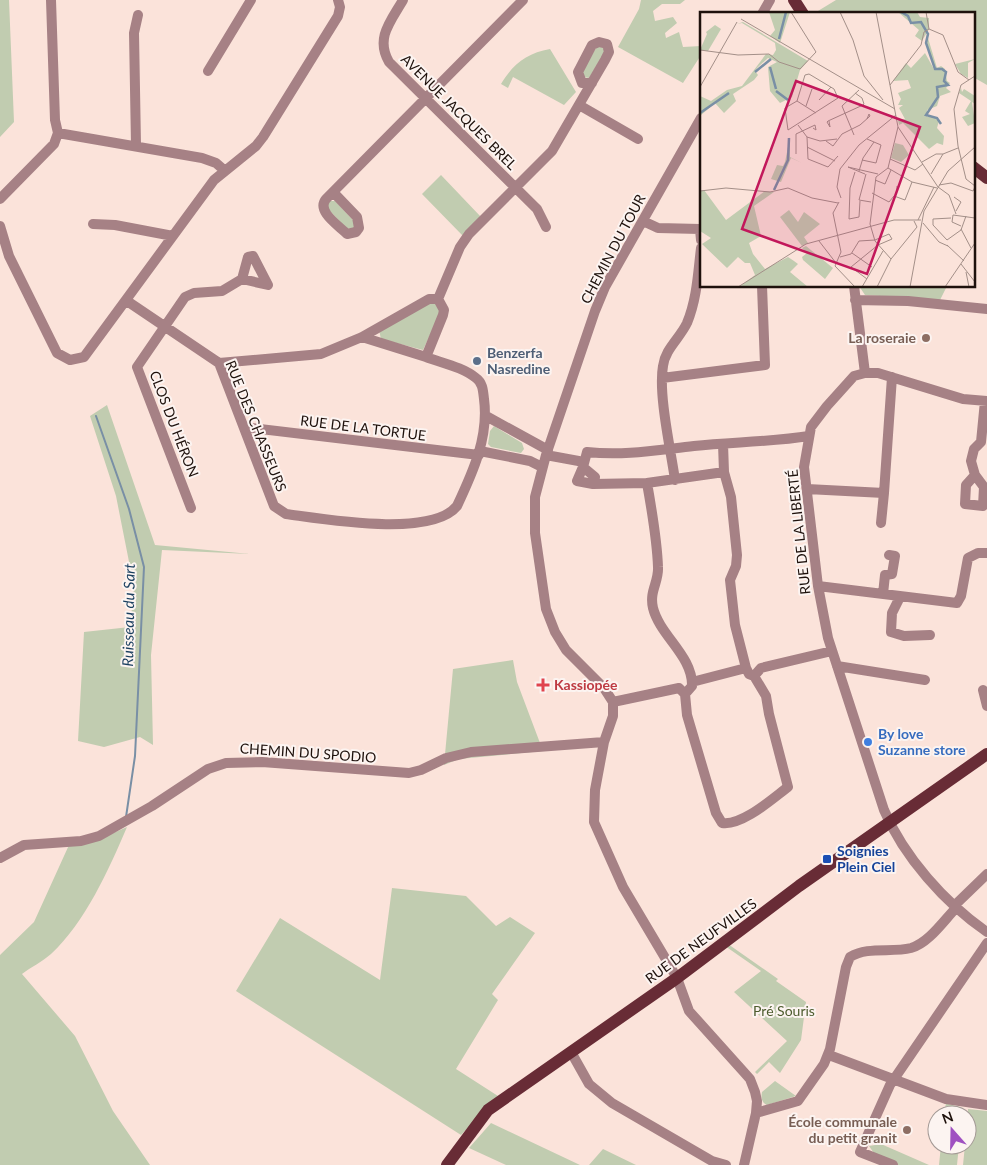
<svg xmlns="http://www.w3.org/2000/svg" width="987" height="1165" viewBox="0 0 987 1165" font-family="Lato,sans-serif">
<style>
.green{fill:#c1ccb0}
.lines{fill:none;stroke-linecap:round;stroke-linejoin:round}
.stream{stroke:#798fa5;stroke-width:2}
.minor{stroke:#a68185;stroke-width:10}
.major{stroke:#682c36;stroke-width:12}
.education-dot{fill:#8d6e63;stroke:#fcf4f1;stroke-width:2}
.service-dot{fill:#5c6f8a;stroke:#fcf4f1;stroke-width:2}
.health-dot{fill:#e0444e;stroke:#fcf4f1;stroke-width:2}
.shop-dot{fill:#3f7fe0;stroke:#fcf4f1;stroke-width:2}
.transit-dot{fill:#1a4fb4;stroke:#fcf4f1;stroke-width:2}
.labels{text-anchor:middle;stroke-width:4;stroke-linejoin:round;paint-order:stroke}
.street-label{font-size:14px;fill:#1e110c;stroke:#fcf4f1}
.education-label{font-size:14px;font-weight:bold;fill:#785e54;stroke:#fcf4f1;text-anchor:end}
.service-label{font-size:14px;font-weight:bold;fill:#4e5e75;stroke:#fcf4f1;text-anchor:start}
.health-label{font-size:14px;font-weight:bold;fill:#be3a42;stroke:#fcf4f1;text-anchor:start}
.shop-label{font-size:14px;font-weight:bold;fill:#366cbe;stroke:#fcf4f1;text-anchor:start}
.transit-label{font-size:14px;font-weight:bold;fill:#164399;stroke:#fcf4f1;text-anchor:start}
.park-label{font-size:14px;fill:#4d5c2e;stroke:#fcf4f1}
.water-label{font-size:15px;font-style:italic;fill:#193e5f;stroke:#fcf4f1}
.inset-river{fill:none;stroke:#798fa5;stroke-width:2.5}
.inset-road{fill:none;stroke:#a38f88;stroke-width:1}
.view{fill:#c2185b;fill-opacity:0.15;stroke:#c2185b;stroke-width:2.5}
.inset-edge{fill:none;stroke:#1e110c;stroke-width:2.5}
</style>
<rect width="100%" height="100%" fill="#fbe3da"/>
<path class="green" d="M0,0H9L14,122L0,137Z
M641,0H685L680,4H662L653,11L655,21L673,17L677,23L665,33L666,38L679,32L683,47L701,46V55L683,83L618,47L639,9Z
M836,0H987V85L973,77V14H813Z
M598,45L606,50L589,78L584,77L582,70Z
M550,49L576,92L564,105L513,77L508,88L501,84C513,64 527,53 550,49Z
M441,175L481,217L463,236L422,194Z
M330,201H335L354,221V228L347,229L328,209L326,204Z
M859,286H947L940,300L865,295Z
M428,303H436L441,311L423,350L381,339L379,330Z
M107,405L155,545L250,554L162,550L151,655L153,745L140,737L104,747L78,741L84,632L130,627L134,587L116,496L90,416Z
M494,426L522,443L524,449L521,453L491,447L488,444L490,431Z
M513,660L517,682L543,751L459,759L444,765L453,669Z
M127,827C109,869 85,923 51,954C42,962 31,967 22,974L75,1036L113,1111L150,1165H0V955L34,922L69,845L102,838Z
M392,888L466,896L496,926L510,917L535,933L492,994L498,1000L456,1069L498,1096L461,1135L236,991L280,918L380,980Z
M728,944L778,979L776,981L806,1002L801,1040L780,1073L769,1062L757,1074L755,1072L787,1041L734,992L761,971L725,946Z
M775,1081L796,1096L767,1105C761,1102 761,1097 762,1092Z
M946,1103L962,1108L961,1115H944Z
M968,1109L987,1111V1165H963L965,1145H967Z
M491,1123L580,1165H506L469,1148Z
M881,1144L929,1165H895L878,1159L869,1146Z
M941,1145H959L957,1165H939Z
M603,1149L636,1165H589Z"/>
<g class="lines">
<path class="stream" d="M96,416L129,509L144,567L135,756L126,817"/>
<path class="minor" d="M403,0C391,21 375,38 389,62L537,209L546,227
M762,14L770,0
M208,71L251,0
M579,105L638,139
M701,118L605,287L595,311L546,455L535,497V533L546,609L555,632L566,650L604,688L613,702V716L604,742L595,790L594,822L623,887L677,978L689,1011L742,1070L750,1079L755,1092L757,1101L756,1113L744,1165
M58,133L202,158L216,163L224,170
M136,145L134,33L138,15
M333,192L357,217L359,228L356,232L347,234C338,225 316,211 326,199L523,0
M0,199L54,144L58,133L55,120L51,0
M643,221L658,228L700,229L701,240
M93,224L115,225L173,236
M0,226L9,256L57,353L70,360L84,357L214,180L256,146L263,137L338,16L340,7L338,0
M854,286L865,373
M438,299L460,247L469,234L552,151L605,60L609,52L607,44L599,42L592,45L578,72L582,83H592
M855,300L908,301L987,309
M127,301L219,363L274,506L286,514C324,519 431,538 457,506C473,472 489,437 484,399C483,391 483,383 476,378C463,367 442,363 426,357
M362,337L426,357L443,315L444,310L438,299
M219,363L321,354L362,337L429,299H438
M662,378L765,365L762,286
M987,401L963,399L878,373H865L854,376L827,406L811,427L804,467L818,586L828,638L884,810C904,857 945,903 987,932
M486,416L548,450
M244,427L479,455
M723,444L724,472L731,497L737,555L736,566L730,580L735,625L746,668L749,674L754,676L761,668L832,651
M480,451L530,461L542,467
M546,455L584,462
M583,467L577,481L593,484
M724,472L647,483L593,484L595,477L583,467L587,452C624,456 657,450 694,446C733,442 771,442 809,436
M975,475L984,487L983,506L965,504L966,485L975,475L971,461L974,449L981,442L985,401
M675,480C671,451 658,394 663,366C665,349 680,338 687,323C697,299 698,273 701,248
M647,483C652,511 657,539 658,567C659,582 649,591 653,608C660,636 693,656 692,686L685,694
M807,489L884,493L892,377
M191,508L137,367L185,297L194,293L222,291L242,279L248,257L253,256L268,285L242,279
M881,523L884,493
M818,586L957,603L961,596L968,558L978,553H987
M883,594L885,575L892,574L895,556L889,555
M900,597L892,613L891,632L904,636L930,635
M837,666L925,680
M692,682L746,668
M983,690L987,706
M685,694L687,715L716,813L722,823C742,826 772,799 788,787L769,714L766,696L754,676
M613,702L679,688L685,694
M0,858L24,845L81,841L99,836L152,806L208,769L226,763L262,762L409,773L421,770L446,758L471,752L604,742
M955,905L987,874
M571,1052L589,1084L612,1103L712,1161L726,1165
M829,1055L946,1099L987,1105
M756,1113L798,1101L824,1064L830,1049L846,967L850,957C868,946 891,953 911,948C929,943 944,920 957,907
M893,1165L860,1152L890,1085L987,943"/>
<path class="major" d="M794,0L803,14
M973,167L987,178
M447,1165L488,1110L677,978L799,886L987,754"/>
</g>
<g class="education-dot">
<circle cx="926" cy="338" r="5"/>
<circle cx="907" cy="1130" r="5"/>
</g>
<circle class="service-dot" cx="477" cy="361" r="5"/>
<path class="health-dot" d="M540.5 677.5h5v5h5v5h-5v5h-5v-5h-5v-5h5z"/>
<circle class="shop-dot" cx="868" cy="742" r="5"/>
<rect class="transit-dot" x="822" y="854" width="10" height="10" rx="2.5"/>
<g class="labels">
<g class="street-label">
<text transform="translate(459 112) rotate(45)" y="5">AVENUE JACQUES BREL</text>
<text transform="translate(613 249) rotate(-62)" y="5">CHEMIN DU TOUR</text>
<text transform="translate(174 424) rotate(69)" y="5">CLOS DU HÉRON</text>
<text transform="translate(256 426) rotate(68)" y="5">RUE DES CHASSEURS</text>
<text transform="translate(363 428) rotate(7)" y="5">RUE DE LA TORTUE</text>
<text transform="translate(799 532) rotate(-96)" y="5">RUE DE LA LIBERTÉ</text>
<text transform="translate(308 753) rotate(4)" y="5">CHEMIN DU SPODIO</text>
<text transform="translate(701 941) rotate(-36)" y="5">RUE DE NEUFVILLES</text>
</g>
<g class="education-label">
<text x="916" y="343">La roseraie</text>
<text x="897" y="1127">École communale<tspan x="897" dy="16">du petit granit</tspan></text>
</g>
<g class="service-label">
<text x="487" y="358">Benzerfa<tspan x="487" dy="16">Nasredine</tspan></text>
</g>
<g class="health-label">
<text x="554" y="690">Kassiopée</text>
</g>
<g class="shop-label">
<text x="878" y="739">By love<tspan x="878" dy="16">Suzanne store</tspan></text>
</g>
<g class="transit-label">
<text x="837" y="856">Soignies<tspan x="837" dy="16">Plein Ciel</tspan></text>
</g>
<g class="park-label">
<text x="784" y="1016">Pré Souris</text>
</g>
<g class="water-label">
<text transform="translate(129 615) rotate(-89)" y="5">Ruisseau du Sart</text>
</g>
</g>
<g transform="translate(700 12)">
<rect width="275" height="275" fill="#fbe3da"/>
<path d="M69,0H90L80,31L70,24L75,18ZM198,0H217L220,5L229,6V17L222,29L215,24L219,18ZM43,10L108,49L100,58L92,85L80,91L70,79L68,55L77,50L68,46L58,55L55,59L58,63L54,68L33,82L36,89L24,101L15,91L0,104V84L11,89L27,78L42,74L66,42L73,43L76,38L75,31L42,11L37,12ZM15,13L21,17L8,39L0,38L7,22L6,20ZM228,26L237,56L241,54L245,57L247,69L250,71L246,76L251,80L240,84L237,94L227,98V105L232,104L239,109L237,116L244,124L243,133L237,131L229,137L203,111L199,113L198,108L205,107L199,96L203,93H198L201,87L198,81L211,76L208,68L193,69L206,51L211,56L225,41L235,59L226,31ZM275,47L268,51V66L261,62L255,52ZM261,76L262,80L264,77L275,84V92L272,90L275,111L268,114L262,105L270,102L265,99L271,89L259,81ZM90,125V145L102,151L91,146L81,170L71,167L77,153L83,154L85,150ZM195,131L203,133L209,143L201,150L191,146ZM4,178L26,208L65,179L74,180L54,194L61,224L49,231L53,242L65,257L88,245L94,249L98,252L90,260L108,275H39L55,263L50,251H45L38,245L27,256L2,232L11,226L0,219V179ZM89,198L98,210L104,200L120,212L104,225L108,231L102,234L80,205ZM106,234L133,256L125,267L103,248L102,245L107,241L102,236Z" fill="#c1ccb0"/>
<path class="inset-river" d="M201,0L208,4L211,11L221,10L228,22L226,31L235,57H242L246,60L244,69L248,73L237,75L238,85L226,103L237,106L241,112M79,27L86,0M70,55L76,77M55,60L71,47M76,79L88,88M0,101L29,81M74,178L88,148L89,126"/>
<path class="inset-road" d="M140,0L153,28L164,64L183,88M176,0L198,115L238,175M226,0L229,17M41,7L195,97M229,17L243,23L258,60L269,68M0,38L38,43L69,42L79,50L100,57L116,40L91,0M109,62L134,77L138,86L88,118L85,96L97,89L105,63ZM275,64L261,73L254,97L258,134L266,167L275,174M190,73L221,33L224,20L229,17M0,75L37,10M119,88L131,75M97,89L116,101M106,94L112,77M129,109L130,115L127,110L128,109L163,93L164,92L162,86L155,81M98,113L107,125L108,147L128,155L138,144M154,123L142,94L159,78M107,125L120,129L137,127M126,129L133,134L142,122L160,113L169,105L170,104L169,102L167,107M107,135L135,149M96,142V122L115,113L116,118L113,116M190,147L215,158L223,152M162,148L176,151L181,133L174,130M222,150L236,142H243M188,156L176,165L170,212L175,229L191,247M188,156L212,170L237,176M188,156L198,115M159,159L163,146L174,130L167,127M155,160L150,176L149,207L159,205L160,189M165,162L148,155L178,162M166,162L159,188L171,190M231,162L243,142L258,136M175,168L185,172L191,158M239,173L251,171L273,179L275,175M197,174V179L202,165M238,175L249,183L256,202M0,179L26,176L70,180L88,176L112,186L138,191M172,181L189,190L194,184L205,188L212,170M254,185L261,190L256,199M141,186L137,175L140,157L159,133L196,103M139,190L133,201L141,240L135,254L155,275M233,207V213L247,228M233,207L251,206M218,208L234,175M223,211L239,230L248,234M261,214L252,210L253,203L275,206M261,217L271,236M247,228L261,218L266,204M119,229L136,251M247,233L264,249M152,241L172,255M140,245L151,242L159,229L175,228M261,252L275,270M266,260L269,275M167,267L151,255L178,233L192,227L189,222L175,228M38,275L106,232L194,208H221M162,275L183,239M177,275L191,247L217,215L214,209M210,275L224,199L248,159L275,135M216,275H236M245,275L275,231"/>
<path class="view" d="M96,69L220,115L167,262L42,217Z"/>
<rect width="275" height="275" class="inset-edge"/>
</g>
<g transform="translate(952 1130) rotate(340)"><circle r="24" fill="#fcf4f1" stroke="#a39995"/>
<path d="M0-4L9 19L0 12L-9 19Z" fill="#9f50c1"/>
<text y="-8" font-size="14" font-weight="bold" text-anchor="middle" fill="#1e110c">N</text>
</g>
</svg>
